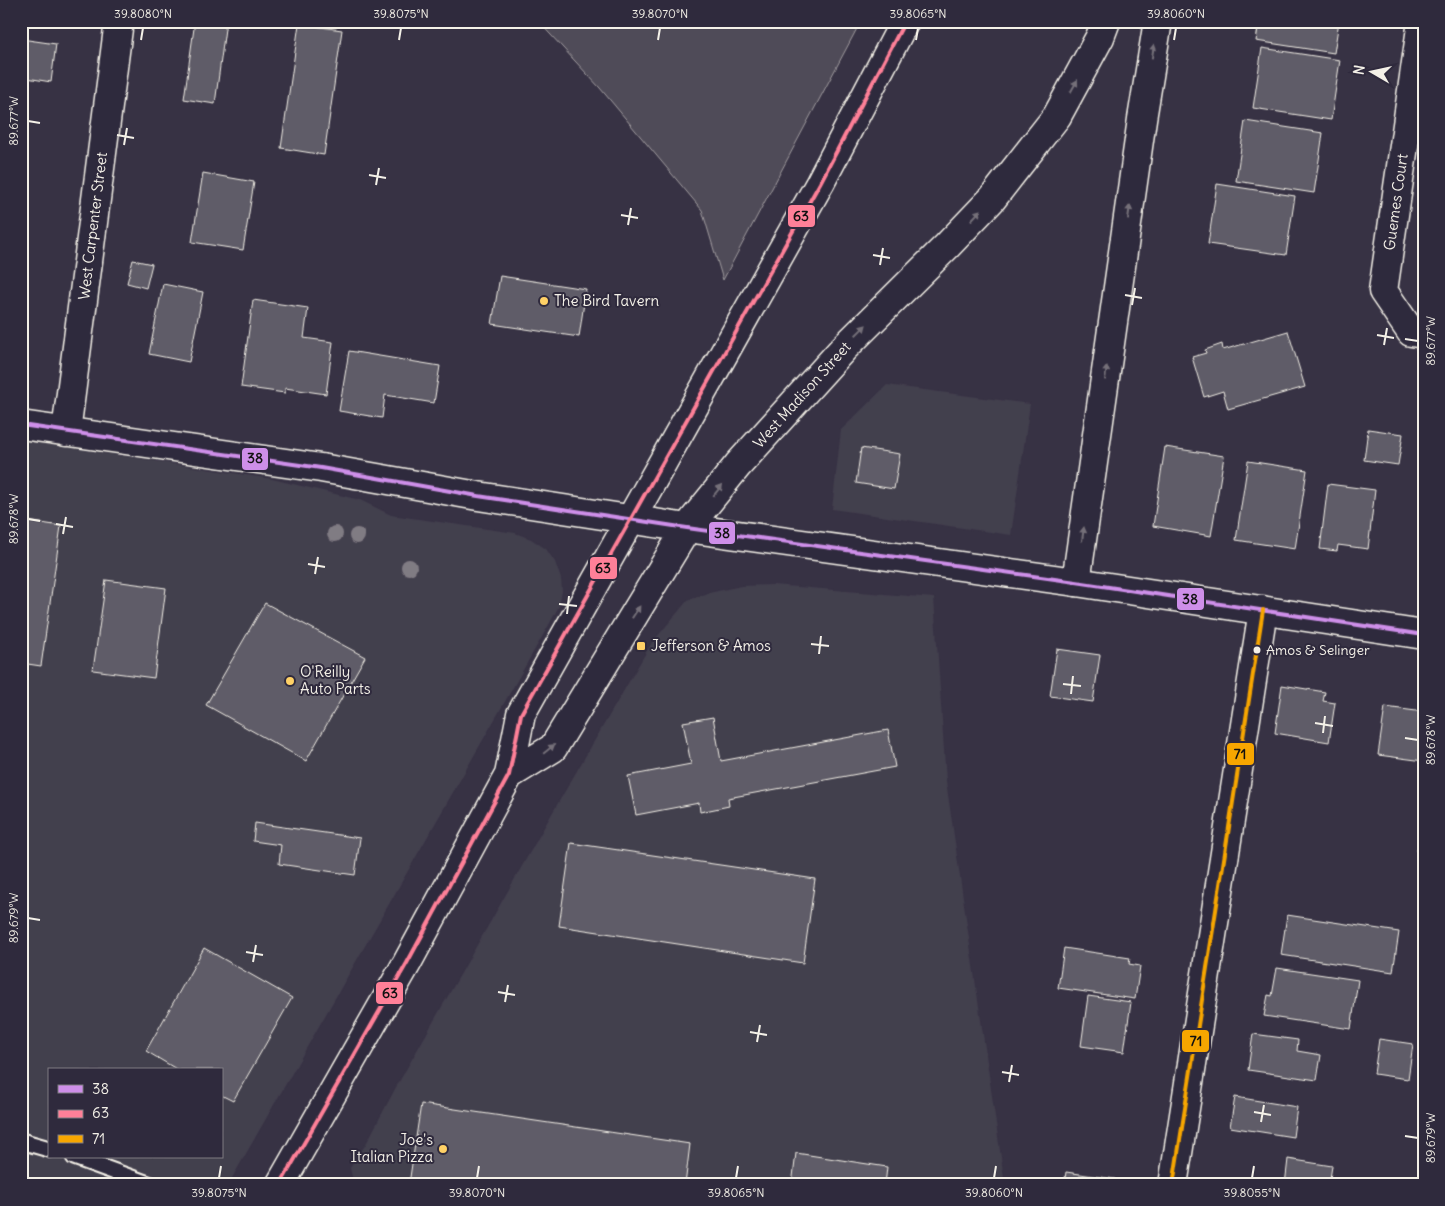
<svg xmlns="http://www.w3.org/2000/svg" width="1445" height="1206" viewBox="0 0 1445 1206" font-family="Delius,sans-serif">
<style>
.built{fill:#433f4e;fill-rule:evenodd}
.green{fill:#504b59;stroke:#a29ea0}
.building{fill:#5f5c67;stroke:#f4f1e8}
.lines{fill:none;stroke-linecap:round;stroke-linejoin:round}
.service-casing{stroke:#f4f1e8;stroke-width:19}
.minor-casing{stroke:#f4f1e8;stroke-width:31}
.primary-casing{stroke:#f4f1e8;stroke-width:31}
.service{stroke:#2f2a3d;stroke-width:15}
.minor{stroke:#2f2a3d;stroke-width:28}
.primary{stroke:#2f2a3d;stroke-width:28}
.bus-1-casing{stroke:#2f2a3d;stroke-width:8}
.bus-2-casing{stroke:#2f2a3d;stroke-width:8}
.bus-3-casing{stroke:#2f2a3d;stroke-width:8}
.bus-1{stroke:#ce8fe9;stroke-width:4}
.bus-2{stroke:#ff8098;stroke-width:4}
.bus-3{stroke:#f7a600;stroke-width:4}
.tree{fill:#807b83}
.oneway{fill:#747079}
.ticks{fill:none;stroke:#f4f1e8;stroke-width:2}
.poi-dot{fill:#ffd166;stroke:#2f2a3d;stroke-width:2}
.bus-dot{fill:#f4f1e8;stroke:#2f2a3d;stroke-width:2}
.labels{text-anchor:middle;stroke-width:4;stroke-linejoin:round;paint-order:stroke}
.bus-label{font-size:14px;fill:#f4f1e8;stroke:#2f2a3d;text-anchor:start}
.street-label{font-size:15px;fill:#f4f1e8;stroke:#2f2a3d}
.poi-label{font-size:15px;fill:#f4f1e8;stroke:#2f2a3d;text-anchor:start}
.line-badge{stroke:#2f2a3d;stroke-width:2}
.pale-badge-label{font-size:14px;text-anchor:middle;font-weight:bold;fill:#111}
.neatline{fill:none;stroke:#f4f1e8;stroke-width:2}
.ticks-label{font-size:12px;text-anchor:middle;fill:#f4f1e8}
</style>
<rect width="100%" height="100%" fill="#373244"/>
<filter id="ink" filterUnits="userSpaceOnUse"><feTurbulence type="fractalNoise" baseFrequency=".02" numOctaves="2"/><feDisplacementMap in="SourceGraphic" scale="10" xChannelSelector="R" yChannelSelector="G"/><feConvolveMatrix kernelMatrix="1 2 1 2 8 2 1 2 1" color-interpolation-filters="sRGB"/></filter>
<g filter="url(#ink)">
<path class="built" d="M887,385L1030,404L1011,535L832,509L841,430Z
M21,440L272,479L360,500L391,515L515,533L531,539L546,549L555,562L561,579L562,591L559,606L550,623L228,1185H21ZM49,1070H221V1157H49Z
M773,585L934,598L946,781L1005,1185H354L350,1168L366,1144L395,1089L554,810L651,644L688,600L709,593L741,586Z"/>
<path class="green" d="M538,21H861L723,280L702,210L600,88Z"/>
<path class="building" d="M195,21H226L215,104L184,99Z
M1259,21H1339L1334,53L1256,41Z
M299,24L342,30L324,155L281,148Z
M21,39L56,44L51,82L21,77Z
M1262,48L1340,60L1331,120L1253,108Z
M1245,121L1323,133L1314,193L1236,181Z
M203,173L254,182L243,250L192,242Z
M1217,184L1295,196L1286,255L1208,244Z
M133,260L152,264L146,288L127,283Z
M500,276L586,289L579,337L492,324Z
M163,284L203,292L189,362L149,354Z
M253,300L308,308L304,338L333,342L326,394L285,388V393L241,387Z
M1288,331L1305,387L1228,409L1223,391L1204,397L1192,357L1206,353L1205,350L1222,344L1223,350Z
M349,351L440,366L434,403L385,395L382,418L339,411Z
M1368,429L1403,434L1398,465L1364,460Z
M1165,447L1224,456L1211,536L1153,526Z
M861,448L900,454L894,489L856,483Z
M1248,461L1307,470L1295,549L1236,540Z
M1328,484L1375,490L1368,549L1338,545L1337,551L1320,549Z
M21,520L61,526L41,666L21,663Z
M106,580L166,588L154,678L93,670Z
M265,603L365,657L306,761L206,705Z
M1057,649L1100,655L1093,702L1050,696Z
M1282,685L1325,692L1323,701L1335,703L1329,742L1275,733Z
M1385,707L1424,712V761L1378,755Z
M713,717L721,761L888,730L895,767L728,798L729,806L700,812L699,803L636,815L628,776L691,764L683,722Z
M1424,798V852L1417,851Z
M255,823L360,838L355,875L279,864L281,845L253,841Z
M571,843L815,879L803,963L559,926Z
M1287,915L1399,932L1393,972L1281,955Z
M204,948L292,998L233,1101L221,1095V1070H178L146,1051Z
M1064,948L1130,958L1129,964L1140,966L1135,999L1058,988Z
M1277,968L1358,980L1351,1029L1264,1016L1268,995L1272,996Z
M1088,996L1131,1002L1124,1052L1081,1046Z
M1253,1034L1298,1040L1297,1051L1321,1055L1317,1080L1248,1070Z
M1379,1039L1413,1044L1408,1079L1374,1074Z
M1235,1097L1297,1107L1293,1137L1230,1127Z
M421,1104L690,1144L685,1185L409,1184Z
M796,1153L887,1167L885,1185H792Z
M1288,1159L1332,1166L1329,1185H1285Z
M1066,1172L1115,1179L1114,1185H1064Z"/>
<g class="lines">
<defs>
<path id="service" d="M21,1141L49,1149
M74,1157L151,1185"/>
<path id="minor" d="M1422,21L1383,291L1411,332L1424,334
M21,425L321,468L478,496L687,528L1076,582L1424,635
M66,432L119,21
M1173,1185L1263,610"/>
<path id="primary" d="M1076,582L1142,119L1158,21
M509,775L553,748L687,528L738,465L843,349L947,246L992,199L1013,172L1057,116L1100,37L1106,21
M280,1185L407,963L509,775L521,714L820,183L905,21"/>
</defs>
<use href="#service" class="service-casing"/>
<use href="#minor" class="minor-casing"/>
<use href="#primary" class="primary-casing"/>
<use href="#service" class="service"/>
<use href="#minor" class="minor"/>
<use href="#primary" class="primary"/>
<defs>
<path id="bus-1" d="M21,425L321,468L478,496L687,528L1076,582L1424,635"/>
<path id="bus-2" d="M280,1185L407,963L509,775L521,714L820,183L905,21"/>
<path id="bus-3" d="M1173,1185L1263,610"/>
</defs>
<use href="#bus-1" class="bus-1-casing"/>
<use href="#bus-2" class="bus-2-casing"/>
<use href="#bus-3" class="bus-3-casing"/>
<use href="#bus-1" class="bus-1"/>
<use href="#bus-2" class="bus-2"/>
<use href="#bus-3" class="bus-3"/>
</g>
<g class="tree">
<circle cx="335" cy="534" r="8"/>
<circle cx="357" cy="536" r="8"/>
<circle cx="409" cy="567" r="8"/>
</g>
<defs><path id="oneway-solid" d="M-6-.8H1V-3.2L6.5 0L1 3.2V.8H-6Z" transform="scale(1.25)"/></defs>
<g class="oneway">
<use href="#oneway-solid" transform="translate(1153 51) rotate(-81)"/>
<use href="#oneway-solid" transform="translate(1074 86) rotate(-61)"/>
<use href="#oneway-solid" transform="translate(1129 212) rotate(-82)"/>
<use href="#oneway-solid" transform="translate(976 215) rotate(-47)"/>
<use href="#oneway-solid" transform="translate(861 330) rotate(-45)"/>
<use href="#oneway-solid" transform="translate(1106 373) rotate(-82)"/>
<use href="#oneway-solid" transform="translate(718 490) rotate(-51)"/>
<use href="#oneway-solid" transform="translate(1083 534) rotate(-82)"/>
<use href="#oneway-solid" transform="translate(636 612) rotate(-57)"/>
<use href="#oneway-solid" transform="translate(549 749) rotate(-39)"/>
</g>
</g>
<path class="ticks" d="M141,40L143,28M399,40L401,28M658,40L660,28M916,40L918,28M1174,40L1176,28M28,121L40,123M117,135L134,138M124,145L127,128M369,175L386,178M376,185L379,168M621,215L638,218M628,225L631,208M873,255L890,258M880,265L883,248M1125,295L1142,298M1132,305L1135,288M1377,335L1394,338M1405,339L1418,341M1384,345L1387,328M28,519L40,521M56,524L73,527M63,534L66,517M308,564L325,567M315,574L318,557M559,604L577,606M567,614L569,596M811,644L829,646M819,654L821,636M1063,684L1081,686M1071,694L1073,676M1315,723L1333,726M1323,733L1325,716M1405,738L1418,740M28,918L40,920M246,952L263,955M253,962L256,945M498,992L515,995M505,1002L508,985M750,1032L767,1035M757,1042L760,1025M1002,1072L1019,1075M1009,1082L1012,1065M1254,1112L1271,1115M1261,1122L1264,1105M1405,1136L1418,1138M219,1178L221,1166M477,1178L479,1166M736,1178L738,1166M994,1178L996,1166M1252,1178L1254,1166"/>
<g class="poi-dot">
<circle cx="544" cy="301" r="5"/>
<rect x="636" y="641" width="10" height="10" rx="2.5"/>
<circle cx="290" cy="681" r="5"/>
<circle cx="443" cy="1149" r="5"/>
</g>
<circle class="bus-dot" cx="1257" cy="650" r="4.5"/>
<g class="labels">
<g class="bus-label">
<text x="1266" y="655">Amos &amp; Selinger</text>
</g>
<g class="street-label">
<text transform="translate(1396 202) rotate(-82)" y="5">Guemes Court</text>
<text transform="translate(93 226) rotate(-83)" y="5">West Carpenter Street</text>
<text transform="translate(802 395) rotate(-48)" y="5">West Madison Street</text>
</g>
<g class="poi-label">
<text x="554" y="306">The Bird Tavern</text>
<text x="651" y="651">Jefferson &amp; Amos</text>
<text x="300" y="677">O'Reilly<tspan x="300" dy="17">Auto Parts</tspan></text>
<text x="433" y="1145" text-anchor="end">Joe's<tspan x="433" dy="17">Italian Pizza</tspan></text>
</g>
</g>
<g class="line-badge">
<rect x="787" y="204" width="29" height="24" rx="5" fill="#ff8098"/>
<rect x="241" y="447" width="28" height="24" rx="5" fill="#ce8fe9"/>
<rect x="708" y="521" width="28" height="24" rx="5" fill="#ce8fe9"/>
<rect x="589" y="556" width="29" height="24" rx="5" fill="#ff8098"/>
<rect x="1176" y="587" width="29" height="24" rx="5" fill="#ce8fe9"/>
<rect x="1226" y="742" width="29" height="24" rx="5" fill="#f7a600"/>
<rect x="375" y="981" width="29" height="24" rx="5" fill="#ff8098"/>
<rect x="1181" y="1029" width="29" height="24" rx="5" fill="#f7a600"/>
</g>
<g class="pale-badge-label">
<text x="801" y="221">63</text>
<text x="255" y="463">38</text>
<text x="722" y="538">38</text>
<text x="603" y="573">63</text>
<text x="1190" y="604">38</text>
<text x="1240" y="759">71</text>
<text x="390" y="998">63</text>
<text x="1196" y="1046">71</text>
</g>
<rect width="1445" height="1206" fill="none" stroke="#2f2a3d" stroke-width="55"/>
<rect x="48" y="1068" width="175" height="90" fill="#2f2a3d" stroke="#7e7a81"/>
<rect x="58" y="1085" width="25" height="8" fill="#ce8fe9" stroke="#7e7a81"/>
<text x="92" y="1094" font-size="15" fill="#f4f1e8">38</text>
<rect x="58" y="1110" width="25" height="8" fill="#ff8098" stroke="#7e7a81"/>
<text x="92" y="1118" font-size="15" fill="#f4f1e8">63</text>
<rect x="58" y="1135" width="25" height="8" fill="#f7a600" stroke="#7e7a81"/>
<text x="92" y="1144" font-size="15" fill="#f4f1e8">71</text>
<g transform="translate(1372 72) rotate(279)" stroke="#2f2a3d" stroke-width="4" paint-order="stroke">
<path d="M0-4L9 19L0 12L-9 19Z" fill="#f4f1e8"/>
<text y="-8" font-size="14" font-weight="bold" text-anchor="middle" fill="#f4f1e8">N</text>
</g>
<rect x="28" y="28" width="1390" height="1150" class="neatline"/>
<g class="ticks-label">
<text x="143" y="18">39.8080°N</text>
<text x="401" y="18">39.8075°N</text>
<text x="660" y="18">39.8070°N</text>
<text x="918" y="18">39.8065°N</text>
<text x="1176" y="18">39.8060°N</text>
<text transform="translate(14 121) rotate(-90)" y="4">89.677°W</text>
<text transform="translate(1431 341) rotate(-90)" y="4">89.677°W</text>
<text transform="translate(14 519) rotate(-90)" y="4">89.678°W</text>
<text transform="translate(1431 740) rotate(-90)" y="4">89.678°W</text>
<text transform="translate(14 918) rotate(-90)" y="4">89.679°W</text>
<text transform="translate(1431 1138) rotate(-90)" y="4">89.679°W</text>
<text x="219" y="1197">39.8075°N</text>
<text x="477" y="1197">39.8070°N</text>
<text x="736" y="1197">39.8065°N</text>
<text x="994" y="1197">39.8060°N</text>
<text x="1252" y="1197">39.8055°N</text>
</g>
</svg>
